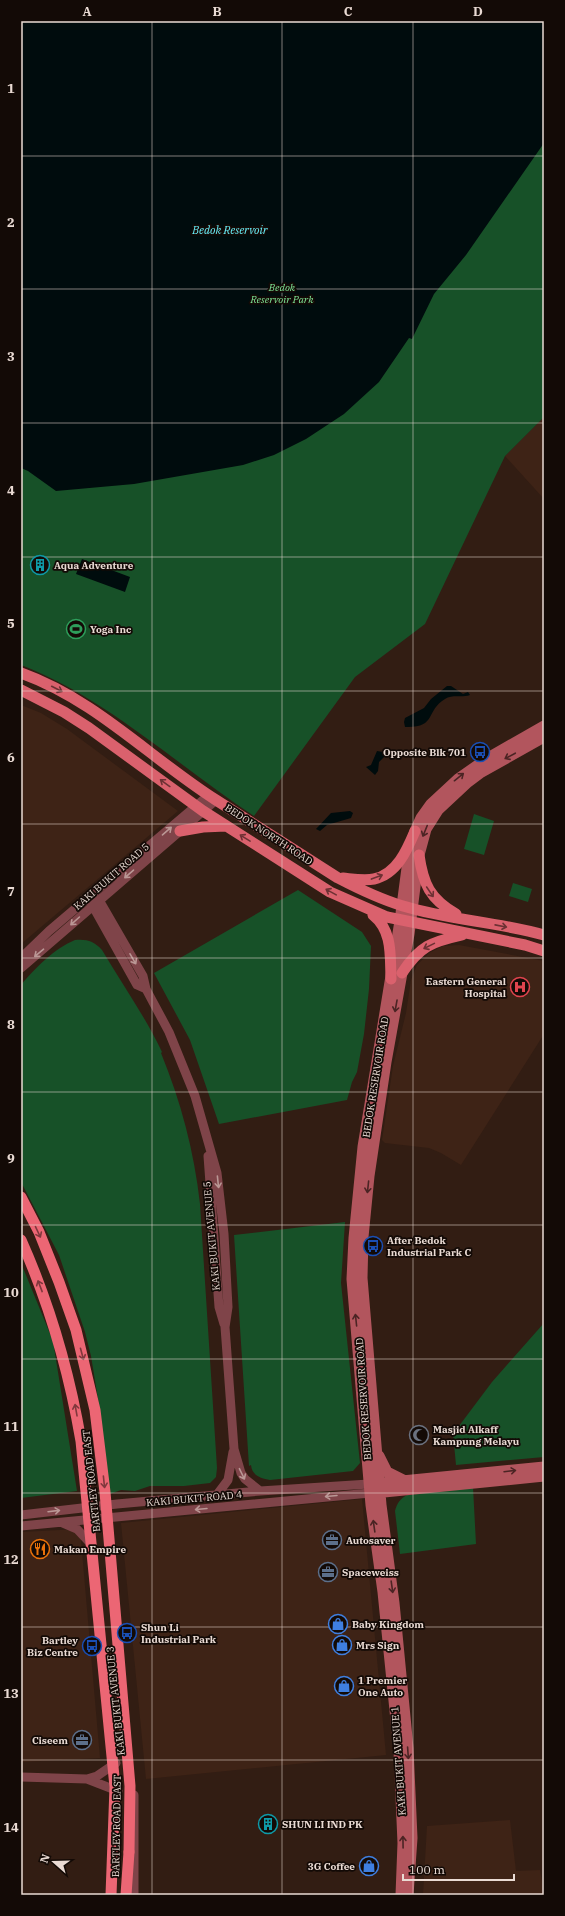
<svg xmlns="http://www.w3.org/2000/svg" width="565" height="1916" viewBox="0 0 565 1916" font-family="'IBM Plex Serif',serif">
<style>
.built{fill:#3e2316}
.green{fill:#175128}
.water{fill:#000c0d}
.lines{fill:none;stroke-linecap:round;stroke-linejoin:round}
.minor{stroke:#7f4449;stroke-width:9}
.secondary{stroke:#b2555d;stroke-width:11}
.primary{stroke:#da616d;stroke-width:11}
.trunk{stroke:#ec6674;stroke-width:11}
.trunk-bridge{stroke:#ec6674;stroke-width:11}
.oneway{stroke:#6d3134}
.oneway2{stroke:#4b2424}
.oneway3{stroke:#ba9795}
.oneway4{stroke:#80383d}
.grid{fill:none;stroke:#eadbd4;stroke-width:1;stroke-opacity:0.55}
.labels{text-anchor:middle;stroke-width:3.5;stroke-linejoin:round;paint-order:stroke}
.park-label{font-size:10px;font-style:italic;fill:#80ea99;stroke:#130a06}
.poi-label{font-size:10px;font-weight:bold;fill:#eadbd4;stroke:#130a06;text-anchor:start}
.street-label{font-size:10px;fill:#eadbd4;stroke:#130a06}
.water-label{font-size:11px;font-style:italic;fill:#68f1fb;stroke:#130a06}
.neatline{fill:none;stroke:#eadbd4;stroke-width:1.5}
.grid-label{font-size:13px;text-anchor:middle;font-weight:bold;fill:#eadbd4}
</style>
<rect width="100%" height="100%" fill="#321d13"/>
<path class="built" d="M544,417V499L505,456Z
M21,705L41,713L67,729L178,811L21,944Z
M459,945L544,961V1034L461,1165L441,1153L429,1148L385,1143L382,1140L393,1066L406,1013L411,980L417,965L429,953L443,946Z
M362,1499L386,1755L146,1779L121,1523Z
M80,1529L100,1758L21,1762V1532Z
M510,1820L516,1871L540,1870L544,1895H423L427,1826Z"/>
<path class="green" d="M21,21H544V417L505,456L425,624L355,677L254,816C178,766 105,697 21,665Z
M474,814L494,821L484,855L464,849Z
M513,883L532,889L528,902L509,896Z
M298,890L362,932L371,946L369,989L364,1034L357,1072L352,1082L347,1100L219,1124L190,1040L154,973Z
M75,940C87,939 94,941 102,950C122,984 145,1016 162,1052L161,1053C181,1102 194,1151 200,1204L217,1468L216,1477L210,1483L184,1486H150L135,1491L121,1490L110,1494L98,1399L91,1356L85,1332L59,1255L21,1182V985C35,968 55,948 75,940Z
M345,1222L341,1283L360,1463L353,1471L270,1480C261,1478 252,1476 251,1465L249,1466L234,1235Z
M21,1263L53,1341L77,1491L21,1498Z
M544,1323V1457L456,1465L453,1434L492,1382Z
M473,1487L476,1544L400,1554L395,1511C397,1503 400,1499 407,1495Z"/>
<path class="water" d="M21,21H544V143L466,255L434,294L412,339L409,338L379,382L344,414L306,439L274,455L243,465L134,484L56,491L28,471L21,468Z
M82,559L130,577L125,592L76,574Z
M447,686H451L463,694L468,692L470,695C462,698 452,694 445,699C425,711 437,728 405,727L404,722L405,718L424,708L431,699Z
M377,751L383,752L385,756L379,762L378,771L375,775L366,767L371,765Z
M350,811L353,813L351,818L327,825L320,831L316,829L331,813Z"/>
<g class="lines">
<path class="minor" d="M95,893L143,976L146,989L169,1032L195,1096L217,1173L224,1234L228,1307L225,1327L234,1449L241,1473L245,1479L260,1491
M90,901L137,985L146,989
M21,958L49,931L209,795
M21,968L216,800
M208,1156L219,1307L224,1324
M216,1496L228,1480L233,1452
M21,1515L117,1504L260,1491L369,1484
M63,1523L77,1529L91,1544
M21,1526L370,1493
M21,1777L87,1779L118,1791
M87,1779L97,1776L116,1763
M134,1795V1895"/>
<path class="secondary" d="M379,1456L387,1472L405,1481
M372,1484L544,1467
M374,1493L544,1476
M401,1895L403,1843L399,1750L383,1592L371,1505L352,1279L354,1238L363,1147L400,921L409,853L415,831L421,818L431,804L458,779L488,758L544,726
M408,1895L412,1838L408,1748L394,1603L381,1505L362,1278L363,1237L369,1176L386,1062L409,934L419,855L426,829L438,810L468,782L480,773L544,737"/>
<path class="primary" d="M21,673C96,700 150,758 216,800C257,826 297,852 338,878C359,889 380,899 403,906C449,920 498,922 544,935
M21,690L64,712L89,728L203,811L330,892L387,917L525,945L544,951
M180,831L203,827L226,826
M419,855C423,884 430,899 456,914
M343,878C353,879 364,881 374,879C397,874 407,850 415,831
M373,915C393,931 390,956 391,979
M402,973C420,946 431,942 462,935"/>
<path class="trunk" d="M126,1895L129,1852"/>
<path class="trunk-bridge" d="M21,1197L39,1232L59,1282L76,1330L95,1410L105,1492L130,1786L129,1852
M21,1240C50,1305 69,1371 81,1441L115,1787L111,1895"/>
</g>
<defs><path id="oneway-shaft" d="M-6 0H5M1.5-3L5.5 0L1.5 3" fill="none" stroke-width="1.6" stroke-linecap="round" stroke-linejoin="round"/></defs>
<g class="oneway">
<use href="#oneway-shaft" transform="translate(57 689) rotate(27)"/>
<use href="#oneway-shaft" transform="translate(165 783) rotate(-144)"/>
<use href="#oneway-shaft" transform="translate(245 838) rotate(-148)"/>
<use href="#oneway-shaft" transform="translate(377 877) rotate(-20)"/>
<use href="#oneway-shaft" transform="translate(331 892) rotate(-151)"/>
<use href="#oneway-shaft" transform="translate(430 892) rotate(56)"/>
<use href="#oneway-shaft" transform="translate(501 926) rotate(11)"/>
<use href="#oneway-shaft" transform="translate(429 946) rotate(154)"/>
</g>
<g class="oneway2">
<use href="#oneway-shaft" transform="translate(510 756) rotate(152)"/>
<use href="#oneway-shaft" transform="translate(459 777) rotate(-39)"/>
<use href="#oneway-shaft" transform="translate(425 831) rotate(112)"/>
<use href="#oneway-shaft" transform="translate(396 1006) rotate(100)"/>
<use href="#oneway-shaft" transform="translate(368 1187) rotate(96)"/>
<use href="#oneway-shaft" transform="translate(356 1320) rotate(-96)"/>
<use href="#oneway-shaft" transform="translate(510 1471) rotate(-7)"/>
<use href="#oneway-shaft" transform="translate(374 1526) rotate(-98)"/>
<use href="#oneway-shaft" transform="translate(392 1587) rotate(82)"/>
<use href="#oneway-shaft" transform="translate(408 1753) rotate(86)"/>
<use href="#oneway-shaft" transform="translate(403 1842) rotate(-91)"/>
</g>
<g class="oneway3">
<use href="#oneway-shaft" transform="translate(167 831) rotate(-41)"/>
<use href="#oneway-shaft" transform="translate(129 874) rotate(139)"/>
<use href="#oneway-shaft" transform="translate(75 921) rotate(138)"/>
<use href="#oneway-shaft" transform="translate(39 953) rotate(140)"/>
<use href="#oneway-shaft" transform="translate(133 959) rotate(60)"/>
<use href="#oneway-shaft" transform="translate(218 1182) rotate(84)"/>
<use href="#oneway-shaft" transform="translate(242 1474) rotate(64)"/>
<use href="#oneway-shaft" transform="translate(331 1496) rotate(175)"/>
<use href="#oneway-shaft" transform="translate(201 1509) rotate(175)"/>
<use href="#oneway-shaft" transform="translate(54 1511) rotate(-7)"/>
</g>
<g class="oneway4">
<use href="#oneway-shaft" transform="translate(38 1232) rotate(65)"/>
<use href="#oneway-shaft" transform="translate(40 1286) rotate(-111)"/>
<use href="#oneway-shaft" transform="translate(82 1354) rotate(75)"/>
<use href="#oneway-shaft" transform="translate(76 1410) rotate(-100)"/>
<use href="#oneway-shaft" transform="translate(104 1482) rotate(84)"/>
</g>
<path class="grid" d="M152,21V1895M282,21V1895M413,21V1895M21,156H544M21,289H544M21,423H544M21,557H544M21,691H544M21,824H544M21,958H544M21,1092H544M21,1225H544M21,1359H544M21,1493H544M21,1627H544M21,1760H544"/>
<defs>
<symbol id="building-ring" viewBox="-11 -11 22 22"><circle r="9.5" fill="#130a06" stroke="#0f9aa8" stroke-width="1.5"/><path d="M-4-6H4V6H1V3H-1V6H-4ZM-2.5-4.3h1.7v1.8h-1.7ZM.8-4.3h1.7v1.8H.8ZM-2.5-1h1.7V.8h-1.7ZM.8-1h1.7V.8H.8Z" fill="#0f9aa8"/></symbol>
<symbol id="stadium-ring" viewBox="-11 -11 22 22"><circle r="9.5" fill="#130a06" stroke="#2e9e5b" stroke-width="1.5"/><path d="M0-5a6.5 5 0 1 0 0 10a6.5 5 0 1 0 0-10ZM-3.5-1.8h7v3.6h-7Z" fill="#2e9e5b"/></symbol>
<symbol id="bus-ring" viewBox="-11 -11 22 22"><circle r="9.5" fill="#130a06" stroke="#1a4fb4" stroke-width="1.5"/><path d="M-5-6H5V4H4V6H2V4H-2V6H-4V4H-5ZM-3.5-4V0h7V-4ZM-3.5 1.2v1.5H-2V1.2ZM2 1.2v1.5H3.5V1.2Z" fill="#1a4fb4"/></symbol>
<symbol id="hospital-ring" viewBox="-11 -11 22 22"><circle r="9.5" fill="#130a06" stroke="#e0444e" stroke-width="1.5"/><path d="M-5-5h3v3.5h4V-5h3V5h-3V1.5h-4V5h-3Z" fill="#e0444e"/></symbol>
<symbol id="mosque-ring" viewBox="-11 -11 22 22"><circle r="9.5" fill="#130a06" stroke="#6b7280" stroke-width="1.5"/><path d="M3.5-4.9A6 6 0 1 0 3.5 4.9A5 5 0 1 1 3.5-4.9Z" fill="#6b7280"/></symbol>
<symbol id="office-ring" viewBox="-11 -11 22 22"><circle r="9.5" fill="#130a06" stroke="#5c6f8a" stroke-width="1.5"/><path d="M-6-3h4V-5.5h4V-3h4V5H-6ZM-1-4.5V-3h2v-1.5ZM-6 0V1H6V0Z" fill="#5c6f8a"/></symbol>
<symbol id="restaurant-ring" viewBox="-11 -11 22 22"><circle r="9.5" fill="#130a06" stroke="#e8710a" stroke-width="1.5"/><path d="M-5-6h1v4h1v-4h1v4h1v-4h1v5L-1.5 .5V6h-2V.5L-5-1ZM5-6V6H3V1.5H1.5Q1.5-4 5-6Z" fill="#e8710a"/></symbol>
<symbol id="shop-ring" viewBox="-11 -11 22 22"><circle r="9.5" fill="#130a06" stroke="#3f7fe0" stroke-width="1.5"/><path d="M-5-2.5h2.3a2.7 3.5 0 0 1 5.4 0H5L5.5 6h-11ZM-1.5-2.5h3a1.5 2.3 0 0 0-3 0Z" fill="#3f7fe0"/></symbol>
</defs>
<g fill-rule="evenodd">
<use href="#building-ring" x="29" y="554" width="22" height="22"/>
<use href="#stadium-ring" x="65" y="618" width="22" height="22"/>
<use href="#bus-ring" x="469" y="741" width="22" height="22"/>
<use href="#hospital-ring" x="509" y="976" width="22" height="22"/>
<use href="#bus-ring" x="362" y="1235" width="22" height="22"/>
<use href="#mosque-ring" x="408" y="1424" width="22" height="22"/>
<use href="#office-ring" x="321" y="1529" width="22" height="22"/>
<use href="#restaurant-ring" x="29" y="1538" width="22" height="22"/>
<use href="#office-ring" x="317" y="1561" width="22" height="22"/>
<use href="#shop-ring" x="327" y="1613" width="22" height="22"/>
<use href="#bus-ring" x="116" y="1622" width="22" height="22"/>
<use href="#shop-ring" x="331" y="1634" width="22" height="22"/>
<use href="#bus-ring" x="81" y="1635" width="22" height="22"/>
<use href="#shop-ring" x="333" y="1675" width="22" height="22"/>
<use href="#office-ring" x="71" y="1729" width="22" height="22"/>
<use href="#building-ring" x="257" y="1813" width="22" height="22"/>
<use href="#shop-ring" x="358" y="1855" width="22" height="22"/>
</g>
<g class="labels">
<g class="park-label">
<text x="282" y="291">Bedok<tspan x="282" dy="12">Reservoir Park</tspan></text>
</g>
<g class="poi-label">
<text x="54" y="569">Aqua Adventure</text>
<text x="90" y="633">Yoga Inc</text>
<text x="466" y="756" text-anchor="end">Opposite Blk 701</text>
<text x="506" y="985" text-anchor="end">Eastern General<tspan x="506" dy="12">Hospital</tspan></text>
<text x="387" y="1244">After Bedok<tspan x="387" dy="12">Industrial Park C</tspan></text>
<text x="433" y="1433">Masjid Alkaff<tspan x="433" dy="12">Kampung Melayu</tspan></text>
<text x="346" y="1544">Autosaver</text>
<text x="54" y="1553">Makan Empire</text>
<text x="342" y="1576">Spaceweiss</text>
<text x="352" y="1628">Baby Kingdom</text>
<text x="141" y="1631">Shun Li<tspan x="141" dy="12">Industrial Park</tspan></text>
<text x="78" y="1644" text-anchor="end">Bartley<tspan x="78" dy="12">Biz Centre</tspan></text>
<text x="356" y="1649">Mrs Sign</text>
<text x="358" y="1684">1 Premier<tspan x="358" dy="12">One Auto</tspan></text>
<text x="68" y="1744" text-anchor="end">Ciseem</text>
<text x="282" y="1828">SHUN LI IND PK</text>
<text x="355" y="1870" text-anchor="end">3G Coffee</text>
</g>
<g class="street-label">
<text transform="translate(269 834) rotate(33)" y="4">BEDOK NORTH ROAD</text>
<text transform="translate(111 876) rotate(-41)" y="4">KAKI BUKIT ROAD 5</text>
<text transform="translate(375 1077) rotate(-81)" y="4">BEDOK RESERVOIR ROAD</text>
<text transform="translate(211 1236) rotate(-95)" y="4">KAKI BUKIT AVENUE 5</text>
<text transform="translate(363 1399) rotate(-94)" y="4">BEDOK RESERVOIR ROAD</text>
<text transform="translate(91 1481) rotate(-96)" y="4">BARTLEY ROAD EAST</text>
<text transform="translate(194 1498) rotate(-5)" y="4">KAKI BUKIT ROAD 4</text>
<text transform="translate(115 1701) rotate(-96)" y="4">KAKI BUKIT AVENUE 3</text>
<text transform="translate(398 1761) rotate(-94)" y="4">KAKI BUKIT AVENUE 1</text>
<text transform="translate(116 1826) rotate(-89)" y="4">BARTLEY ROAD EAST</text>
</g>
<g class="water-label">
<text x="230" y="234">Bedok Reservoir</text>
</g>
</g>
<rect width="565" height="1916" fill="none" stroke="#130a06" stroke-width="44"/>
<g transform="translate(54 1862) rotate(290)" stroke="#130a06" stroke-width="3" paint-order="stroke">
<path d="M0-3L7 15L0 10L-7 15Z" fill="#eadbd4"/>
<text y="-6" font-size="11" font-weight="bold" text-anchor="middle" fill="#eadbd4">N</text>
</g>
<path d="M403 1874v6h111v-6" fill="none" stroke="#eadbd4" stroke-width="2"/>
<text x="409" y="1874" font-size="12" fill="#eadbd4" stroke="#130a06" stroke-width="3" paint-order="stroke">100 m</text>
<rect x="22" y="22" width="521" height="1872" class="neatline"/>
<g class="grid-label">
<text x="87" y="16">A</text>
<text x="217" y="16">B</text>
<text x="348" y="16">C</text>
<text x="478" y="16">D</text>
<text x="11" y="93">1</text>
<text x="11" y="227">2</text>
<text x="11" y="361">3</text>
<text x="11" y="495">4</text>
<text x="11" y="628">5</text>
<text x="11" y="762">6</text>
<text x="11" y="896">7</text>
<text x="11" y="1029">8</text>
<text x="11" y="1163">9</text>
<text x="11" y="1297">10</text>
<text x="11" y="1431">11</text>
<text x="11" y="1564">12</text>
<text x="11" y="1698">13</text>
<text x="11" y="1832">14</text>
</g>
</svg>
